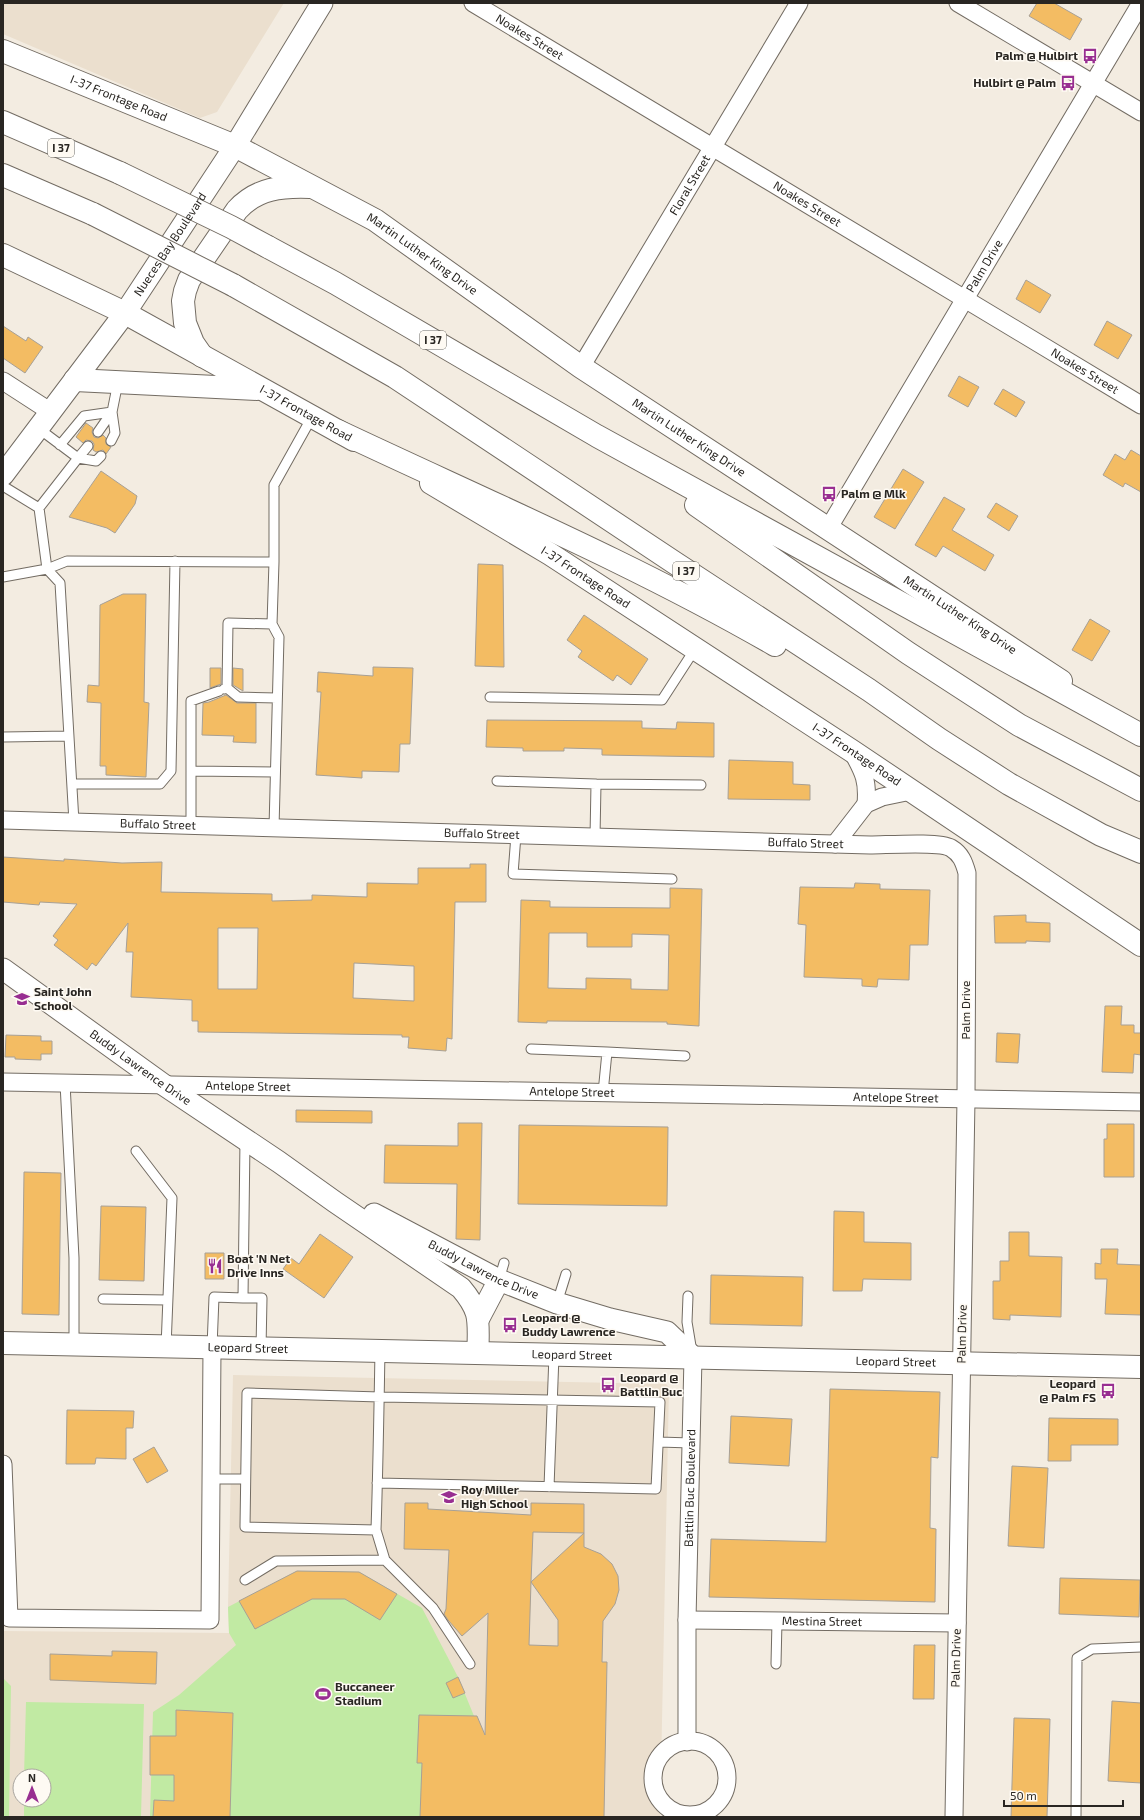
<svg xmlns="http://www.w3.org/2000/svg" width="1144" height="1820" viewBox="0 0 1144 1820" font-family="'Exo 2',sans-serif">
<style>
.built{fill:#ebdfce;fill-rule:evenodd}
.green{fill:#c1eaa3}
.building{fill:#f3bc63;stroke:#a7a096;fill-rule:evenodd}
.lines{fill:none;stroke-linecap:round;stroke-linejoin:round}
.service-casing{stroke:#736c63;stroke-width:11}
.minor-casing{stroke:#736c63;stroke-width:19}
.tertiary-casing{stroke:#736c63;stroke-width:23}
.secondary-casing{stroke:#736c63;stroke-width:24}
.motorway-casing{stroke:#736c63;stroke-width:24}
.service{stroke:#fff;stroke-width:9}
.minor{stroke:#fff;stroke-width:17}
.tertiary{stroke:#fff;stroke-width:21}
.secondary{stroke:#fff;stroke-width:22}
.motorway{stroke:#fff;stroke-width:22}
.motorway-bridge-casing{stroke:#736c63;stroke-width:24;stroke-linecap:butt}
.motorway-bridge{stroke:#fff;stroke-width:22}
.labels{text-anchor:middle;stroke-width:3;stroke-linejoin:round;paint-order:stroke}
.shield{fill:#fefaf3;stroke:#696661;stroke-width:1}
.shield-label{font-size:11px;font-weight:bold;fill:#292622}
.street-label{font-size:12px;fill:#292622;stroke:#fefaf3}
.poi-label{font-size:12px;font-weight:bold;fill:#292622;stroke:#fefaf3;text-anchor:start}
</style>
<rect width="100%" height="100%" fill="#f3ece1"/>
<path class="built" d="M3,3H284L217,112L200,118L3,34Z
M233,1375L666,1384L669,1387L660,1817H3V1631L229,1633L228,1607ZM20,1776H44V1800H20Z"/>
<path class="green" d="M297,1571L359,1572L422,1608L458,1677L474,1716L471,1817H150L153,1712L179,1695L236,1645L229,1633L228,1607Z
M3,1678L11,1686L9,1817H3Z
M26,1702L144,1704L141,1817H24V1800H44V1776H24Z"/>
<path class="building" d="M1037,3H1054L1082,19L1070,40L1029,16Z
M1026,280L1051,295L1040,313L1016,299Z
M1107,321L1132,335L1118,359L1094,345Z
M3,326L26,341L28,337L43,347L25,373L3,358Z
M959,376L979,387L968,407L948,396Z
M1003,389L1025,402L1016,417L994,404Z
M86,423L93,428L92,432L94,437L98,438L103,435L106,438V444L111,447L106,454L103,450L96,452L93,450L94,444L92,441L86,440L83,443L76,437Z
M1131,450L1141,456V492L1125,483L1123,487L1103,475L1115,454L1125,460Z
M903,469L924,482L895,529L874,517Z
M101,471L137,496L135,504L115,533L107,528L69,517Z
M944,497L965,509L952,530L994,555L985,571L943,546L936,557L915,545Z
M996,503L1018,516L1009,531L987,517Z
M478,564L503,565L504,667L475,666Z
M123,594H146L144,702L149,703L146,777L106,775V766H100L101,703L87,702L88,685L99,686L100,605Z
M584,615L648,659L631,685L617,675L613,681L578,657L582,651L567,640Z
M1090,619L1110,631L1092,661L1072,650Z
M373,667L413,668L410,744H400L399,772L362,771V778L316,775L321,692H317L318,672L373,676Z
M210,668H221V684L210,688Z
M233,668L243,669V691L233,685Z
M226,695L237,703H256V743L233,742L234,736L202,735L203,703L209,702Z
M487,720L642,721V728L676,729L677,722L714,723V757L602,755V749L564,748V751H523V748L486,747Z
M729,760L793,762V784L810,785V800L728,799Z
M3,857L64,861V859L122,863L162,862L161,892L272,894V901L312,900V895L367,897V883L418,884V868H470V864H486V902H455L452,1039L447,1038L446,1051L408,1048L409,1037H402V1035L198,1032V1021H192V1000L131,997L133,952H126L128,923L96,966L92,963L87,970L54,945L58,940L53,936L77,904L40,902L39,905L3,902ZM218,928H258L257,989H218ZM354,963L414,966V1001L353,998Z
M855,883L880,884V889L930,890L928,945H910L909,980L878,979L877,987L862,986V979L804,977L806,925L798,924L800,887L854,888Z
M670,888L702,889L699,1026L667,1024V1022L547,1021V1023L518,1022L521,900L550,901V907L670,908ZM549,933H587V947H632V934L669,935L668,990L631,989V979L586,978V989L548,988Z
M1026,915V922L1050,923V942L1026,941V943H995L994,916Z
M1105,1006H1122L1121,1025H1134V1033H1141V1055L1134,1054L1133,1073L1102,1072Z
M997,1033L1020,1034L1018,1063L996,1062Z
M6,1035L41,1036V1041H52V1054H41V1060L15,1059V1057H5Z
M296,1110L372,1111V1123L296,1122Z
M458,1123H482L480,1240L456,1239L457,1184L384,1183L385,1145L458,1146Z
M1107,1124H1134V1177H1104V1139H1107Z
M519,1125L668,1127L667,1206L518,1204Z
M24,1172L61,1173L59,1315L22,1314Z
M101,1206L146,1207L144,1281L99,1280Z
M834,1211L864,1212V1242L911,1243V1280L863,1279L862,1291H833Z
M1009,1232H1029V1256L1062,1257L1061,1317L1010,1315V1320L993,1319V1281H1000V1261H1009Z
M320,1234L353,1257L324,1298L283,1269L291,1258L299,1264Z
M1101,1249H1118L1117,1264L1141,1265V1315L1105,1314L1107,1279H1095V1263L1101,1264Z
M205,1253H224V1279H205Z
M711,1275L803,1277L802,1326L710,1324Z
M830,1389L940,1392L938,1458L931,1457L930,1528L936,1529L935,1602L709,1597L711,1539L826,1542Z
M67,1410L134,1411L133,1428H126V1459L96,1458L95,1464H66Z
M731,1416L792,1419L789,1466L729,1463Z
M1049,1418L1118,1419V1445H1071V1461H1048Z
M154,1447L168,1471L147,1483L133,1459Z
M1012,1466L1048,1468L1044,1548L1008,1546Z
M405,1503H428V1509L531,1515V1503L584,1504V1533L533,1532L531,1582L584,1533V1547L601,1554L612,1564L618,1576L619,1590L615,1604L603,1621L602,1662H607L604,1817H420L422,1763H417L419,1715L477,1716L485,1735L488,1613L462,1636L448,1620L444,1614L446,1609L449,1550L404,1549ZM531,1582L558,1620V1646L529,1645Z
M297,1571L359,1572L397,1594L380,1620L345,1599H312L255,1629L239,1601Z
M1060,1578L1140,1580L1139,1617L1059,1614Z
M914,1645H935L934,1699H913Z
M112,1651L157,1652L156,1684L50,1680V1654L112,1656Z
M458,1677L465,1693L453,1698L446,1683Z
M1112,1701L1141,1703V1783L1108,1781Z
M176,1710L233,1713L230,1817H153L154,1800L174,1801V1775H150V1736H176Z
M1014,1718L1050,1719L1047,1817H1011Z"/>
<g class="lines">
<defs>
<path id="service" d="M38,428L78,458L39,508
M98,432L112,412
M111,441L115,433L112,412
M60,445L84,416L112,412L118,382
M88,446L78,458L96,461L101,456
M3,486L39,508L47,569L3,577
M274,562V485L312,417
M227,688L238,697L277,698
M224,689L227,688L228,623L272,624
M490,697L662,700L695,649
M3,737L69,736
M191,771L275,772
M497,781L596,784
M72,784H160L171,771L175,561
M74,822L60,583L47,569L67,561L274,562L272,624L279,637L274,828
M191,826V701L219,691
M516,835L513,874L672,879
M595,837L596,784L701,785
M531,1049L607,1052
M65,1083L74,1258V1345
M603,1093L607,1052L685,1056
M245,1140L243,1298H262L261,1349
M136,1151L172,1198L166,1347
M499,1280L504,1263
M688,1296L687,1322L692,1352
M103,1299L167,1300
M557,1303L566,1274
M212,1347L214,1297L243,1298
M659,1442L691,1443
M211,1479H245
M377,1483L656,1489L660,1402L380,1397L247,1393L245,1527L376,1530C378,1470 379,1410 380,1350
M549,1487L554,1355
M376,1530L385,1560L433,1608L470,1664
M245,1580L276,1561L385,1560
M776,1664L777,1621
M1076,1817L1077,1658L1092,1649L1141,1647"/>
<g id="minor">
<path id="s1" d="M473,3L1141,405"/>
<path d="M958,3L1141,112"/>
<path id="s2" d="M581,367L799,3"/>
<path d="M3,381L51,412"/>
<path id="s3" d="M828,529L1141,3"/>
<path d="M853,753C864,773 868,781 866,804"/>
<path id="s4" d="M3,820L870,845C887,845 939,841 951,848C961,854 964,862 967,873L966,1099L954,1817"/>
<path d="M835,844L866,804L882,797L911,791"/>
<path id="s5" d="M3,1082L1141,1102"/>
<path d="M3,1464L9,1618L210,1620L212,1348"/>
<path id="s6" d="M687,1620L957,1623"/>
<circle cx="690" cy="1778" r="37"/>
<path id="s7" d="M687,1742V1620L693,1357"/>
</g>
<g id="tertiary">
<path id="s8" d="M3,475L125,313L235,146L322,3"/>
<path id="s9" d="M3,969L164,1085L279,1162L335,1202L461,1288C482,1313 478,1321 478,1352"/>
<path id="s10" d="M374,1214L499,1280L557,1303L610,1319L667,1332L693,1357"/>
<path d="M479,1318L499,1280"/>
</g>
<g id="secondary">
<path id="s11" d="M3,51L235,146L375,220L581,367L1061,681"/>
<path id="s12" d="M3,255L125,313L354,440"/>
<path d="M202,356L193,343L185,323L183,301L185,291L189,280L237,210C257,188 282,186 310,187"/>
<path d="M75,380L257,389"/>
<path id="s13" d="M431,483L550,554L852,751L1141,945"/>
<path id="s14" d="M3,1343L1141,1367"/>
</g>
<path id="motorway" d="M3,122L120,173
M3,175L93,214
M268,247L335,283L597,436L1141,735
M233,285L395,377L675,563L869,690L939,739L1009,784L1101,835L1141,852
M338,431C484,500 635,564 775,645
M696,505L908,653L1019,725L1141,790"/>
</defs>
<use href="#service" class="service-casing"/>
<use href="#minor" class="minor-casing"/>
<use href="#tertiary" class="tertiary-casing"/>
<use href="#secondary" class="secondary-casing"/>
<use href="#motorway" class="motorway-casing"/>
<use href="#service" class="service"/>
<use href="#minor" class="minor"/>
<use href="#tertiary" class="tertiary"/>
<use href="#secondary" class="secondary"/>
<use href="#motorway" class="motorway"/>
<defs>
<path id="motorway-bridge" d="M120,173L231,227L268,247
M93,214L233,285"/>
</defs>
<use href="#motorway-bridge" class="motorway-bridge-casing"/>
<use href="#motorway-bridge" class="motorway-bridge"/>
</g>
<defs>
<symbol id="bus-bare" viewBox="-9 -9 18 18"><path d="M-5-6H5V4H4V6H2V4H-2V6H-4V4H-5ZM-3.5-4V0h7V-4ZM-3.5 1.2v1.5H-2V1.2ZM2 1.2v1.5H3.5V1.2Z" fill="#982e91" stroke="#fefaf3" stroke-width="2.5" paint-order="stroke"/></symbol>
<symbol id="school-bare" viewBox="-9 -9 18 18"><path d="M0-5L7-2L0 1L-7-2ZM-4 1L0 2.5L4 1V4Q0 6-4 4Z" fill="#982e91" stroke="#fefaf3" stroke-width="2.5" paint-order="stroke"/></symbol>
<symbol id="restaurant-bare" viewBox="-9 -9 18 18"><path d="M-5-6h1v4h1v-4h1v4h1v-4h1v5L-1.5 .5V6h-2V.5L-5-1ZM5-6V6H3V1.5H1.5Q1.5-4 5-6Z" fill="#982e91" stroke="#fefaf3" stroke-width="2.5" paint-order="stroke"/></symbol>
<symbol id="stadium-bare" viewBox="-9 -9 18 18"><path d="M0-5a6.5 5 0 1 0 0 10a6.5 5 0 1 0 0-10ZM-3.5-1.8h7v3.6h-7Z" fill="#982e91" stroke="#fefaf3" stroke-width="2.5" paint-order="stroke"/></symbol>
</defs>
<g fill-rule="evenodd">
<use href="#bus-bare" x="1079" y="45" width="22" height="22"/>
<use href="#bus-bare" x="1057" y="72" width="22" height="22"/>
<use href="#bus-bare" x="818" y="483" width="22" height="22"/>
<use href="#school-bare" x="11" y="988" width="22" height="22"/>
<use href="#restaurant-bare" x="204" y="1255" width="22" height="22"/>
<use href="#bus-bare" x="499" y="1314" width="22" height="22"/>
<use href="#bus-bare" x="597" y="1374" width="22" height="22"/>
<use href="#bus-bare" x="1097" y="1380" width="22" height="22"/>
<use href="#school-bare" x="438" y="1486" width="22" height="22"/>
<use href="#stadium-bare" x="312" y="1683" width="22" height="22"/>
</g>
<g class="labels">
<g class="shield">
<rect x="48" y="139" width="26" height="18" rx="3"/>
<rect x="420" y="331" width="26" height="18" rx="3"/>
<rect x="673" y="562" width="26" height="18" rx="3"/>
</g>
<g class="shield-label">
<text x="61" y="152">I 37</text>
<text x="433" y="344">I 37</text>
<text x="686" y="575">I 37</text>
</g>
<g class="street-label">
<text dy="4" stroke="none"><textPath href="#s1" startOffset="66">Noakes Street</textPath></text>
<text dy="4" stroke="none"><textPath href="#s11" startOffset="125">I-37 Frontage Road</textPath></text>
<text dy="4" stroke="none"><textPath href="#s2" startOffset="212">Floral Street</textPath></text>
<text dy="4" stroke="none"><textPath href="#s1" startOffset="390">Noakes Street</textPath></text>
<text dy="4" stroke="none"><textPath href="#s8" startOffset="285">Nueces Bay Boulevard</textPath></text>
<text dy="4" stroke="none"><textPath href="#s11" startOffset="467">Martin Luther King Drive</textPath></text>
<text dy="4" stroke="none"><textPath href="#s3" startOffset="306">Palm Drive</textPath></text>
<text dy="4" stroke="none"><textPath href="#s1" startOffset="714">Noakes Street</textPath></text>
<text dy="4" stroke="none"><textPath href="#s12" startOffset="342">I-37 Frontage Road</textPath></text>
<text dy="4" stroke="none"><textPath href="#s11" startOffset="791">Martin Luther King Drive</textPath></text>
<text dy="4" stroke="none"><textPath href="#s13" startOffset="181">I-37 Frontage Road</textPath></text>
<text dy="4" stroke="none"><textPath href="#s11" startOffset="1115">Martin Luther King Drive</textPath></text>
<text dy="4" stroke="none"><textPath href="#s13" startOffset="505">I-37 Frontage Road</textPath></text>
<text dy="4" stroke="none"><textPath href="#s4" startOffset="155">Buffalo Street</textPath></text>
<text dy="4" stroke="none"><textPath href="#s4" startOffset="479">Buffalo Street</textPath></text>
<text dy="4" stroke="none"><textPath href="#s4" startOffset="803">Buffalo Street</textPath></text>
<text transform="translate(966 1010) rotate(-90)" y="4">Palm Drive</text>
<text dy="4" stroke="none"><textPath href="#s9" startOffset="169">Buddy Lawrence Drive</textPath></text>
<text dy="4" stroke="none"><textPath href="#s5" startOffset="245">Antelope Street</textPath></text>
<text dy="4" stroke="none"><textPath href="#s5" startOffset="569">Antelope Street</textPath></text>
<text dy="4" stroke="none"><textPath href="#s5" startOffset="893">Antelope Street</textPath></text>
<text dy="4" stroke="none"><textPath href="#s10" startOffset="123">Buddy Lawrence Drive</textPath></text>
<text transform="translate(962 1334) rotate(-89)" y="4">Palm Drive</text>
<text dy="4" stroke="none"><textPath href="#s14" startOffset="245">Leopard Street</textPath></text>
<text dy="4" stroke="none"><textPath href="#s14" startOffset="569">Leopard Street</textPath></text>
<text dy="4" stroke="none"><textPath href="#s14" startOffset="893">Leopard Street</textPath></text>
<text dy="4" stroke="none"><textPath href="#s7" startOffset="254">Battlin Buc Boulevard</textPath></text>
<text dy="4" stroke="none"><textPath href="#s6" startOffset="135">Mestina Street</textPath></text>
<text transform="translate(956 1658) rotate(-89)" y="4">Palm Drive</text>
</g>
<g class="poi-label">
<text x="1078" y="60" text-anchor="end">Palm @ Hulbirt</text>
<text x="1056" y="87" text-anchor="end">Hulbirt @ Palm</text>
<text x="841" y="498">Palm @ Mlk</text>
<text x="34" y="996">Saint John<tspan x="34" dy="14">School</tspan></text>
<text x="227" y="1263">Boat 'N Net<tspan x="227" dy="14">Drive Inns</tspan></text>
<text x="522" y="1322">Leopard @<tspan x="522" dy="14">Buddy Lawrence</tspan></text>
<text x="620" y="1382">Leopard @<tspan x="620" dy="14">Battlin Buc</tspan></text>
<text x="1096" y="1388" text-anchor="end">Leopard<tspan x="1096" dy="14">@ Palm FS</tspan></text>
<text x="461" y="1494">Roy Miller<tspan x="461" dy="14">High School</tspan></text>
<text x="335" y="1691">Buccaneer<tspan x="335" dy="14">Stadium</tspan></text>
</g>
</g>
<rect width="1144" height="1820" fill="none" stroke="#292622" stroke-width="8"/>
<g transform="translate(32 1788)"><circle r="19" fill="#fefaf3" stroke="#a9a59f"/>
<path d="M0-3L7 15L0 10L-7 15Z" fill="#982e91"/>
<text y="-6" font-size="11" font-weight="bold" text-anchor="middle" fill="#292622">N</text>
</g>
<path d="M1004 1800v6h119v-6" fill="none" stroke="#292622" stroke-width="2"/>
<text x="1010" y="1800" font-size="12" fill="#292622" stroke="#fefaf3" stroke-width="3" paint-order="stroke">50 m</text>
</svg>
